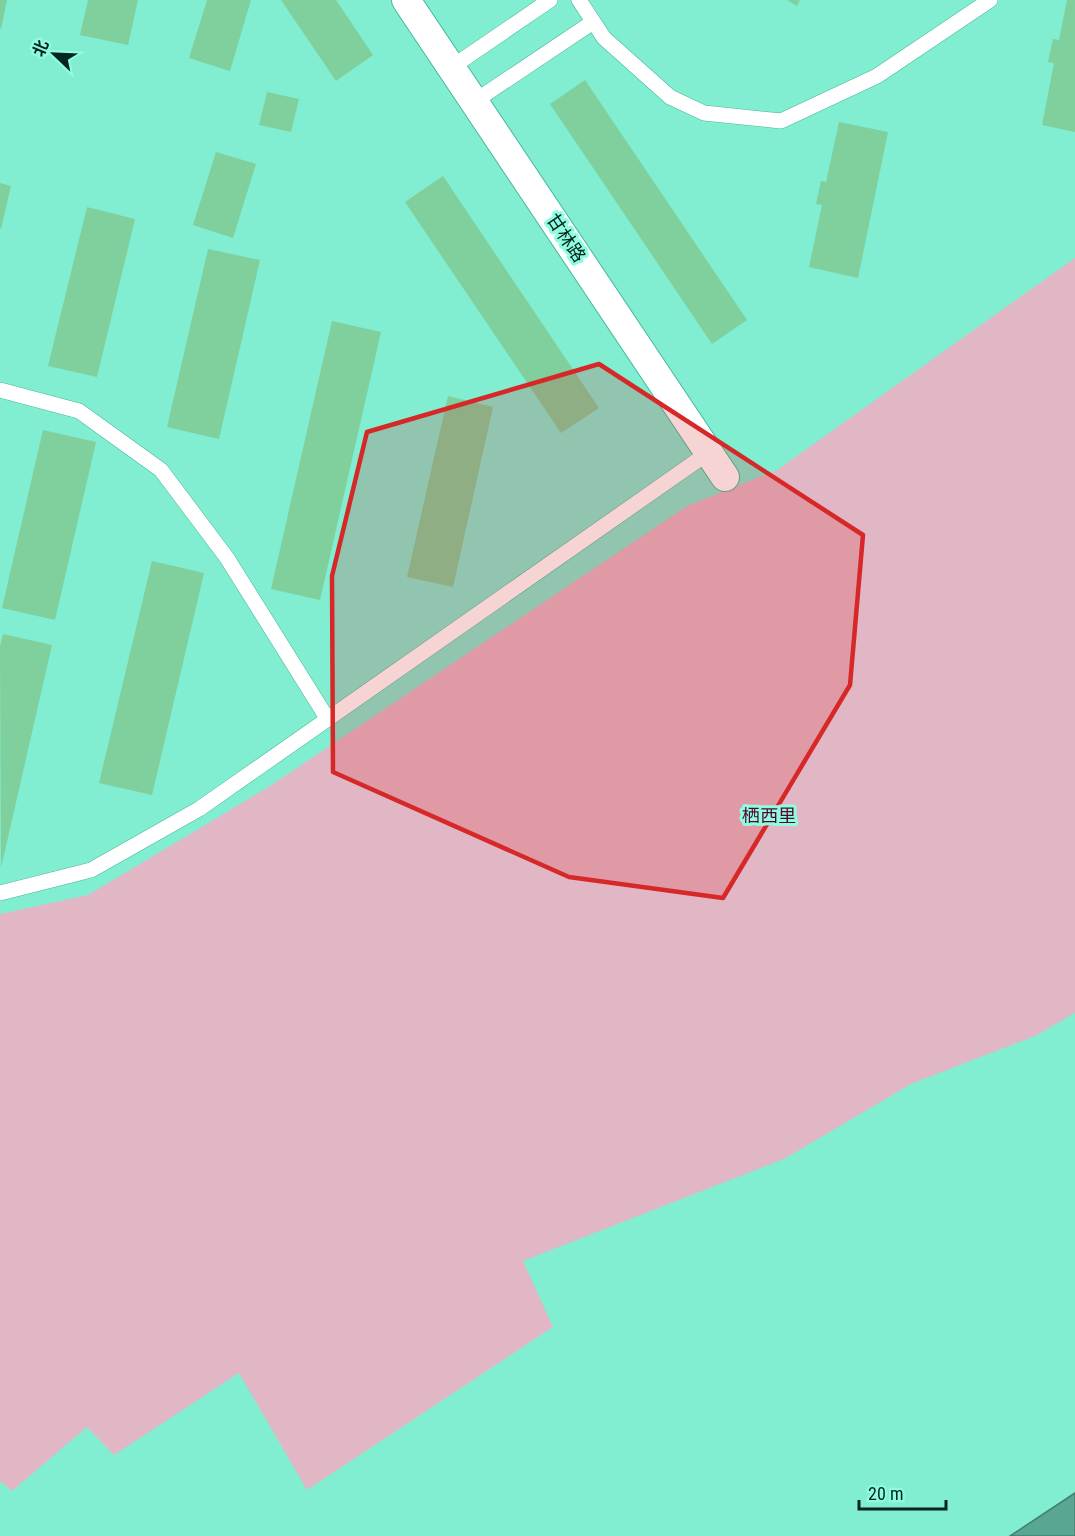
<svg xmlns="http://www.w3.org/2000/svg" width="1075" height="1536" viewBox="0 0 1075 1536" font-family="'Roboto Condensed','Noto Sans SC',sans-serif">
<style>
.green{fill:#e1b7c6}
.water{fill:#59a692;stroke:#3f8070;stroke-width:1.5}
.building{fill:#7fd09c}
.lines{fill:none;stroke-linecap:round;stroke-linejoin:round}
.lane-casing{stroke:#48b89e;stroke-width:16}
.street-casing{stroke:#48b89e;stroke-width:30}
.lane{stroke:#fff;stroke-width:15}
.street{stroke:#fff;stroke-width:28}
.marked{fill:#d62828;fill-opacity:0.2;stroke:#d62828;stroke-width:4.5;stroke-linejoin:round}
.labels{text-anchor:middle;stroke-width:6;stroke-linejoin:round;paint-order:stroke}
.street-label{font-size:18px;fill:#02261f;stroke:#8ffbdf}
.park-label{font-size:18px;fill:#53062f;stroke:#8ffbdf}
</style>
<rect width="100%" height="100%" fill="#81edd1"/>
<path class="green" d="M1075,258V1013L1035,1036L911,1084L784,1159L523,1261L553,1327L307,1490L239,1373L114,1455L87,1427L12,1491L0,1481V914L88,895L270,786L687,506L777,470Z"/>
<path class="water" d="M1075,1493V1536H1010Z"/>
<path class="building" d="M0,0H7L1,29L0,28Z
M88,0H138L128,45L80,35Z
M207,0H251L230,71L189,58Z
M281,0H336L373,55L336,81Z
M787,0H800L797,6Z
M1067,0H1075V132L1042,125L1054,63L1048,62L1053,39L1059,40Z
M585,80L747,320L712,344L550,104Z
M267,92L299,99L291,132L259,125Z
M839,122L888,132L858,278L809,267L822,205L816,204L821,181L826,182Z
M216,152L256,164L233,238L193,225Z
M443,176L599,408L561,433L405,202Z
M0,183L11,186L1,229H0Z
M87,207L135,219L97,377L48,366Z
M208,249L260,260L219,439L167,427Z
M332,321L381,332L320,600L271,589Z
M448,396L493,407L453,587L407,577Z
M43,430L96,442L55,620L2,608Z
M152,561L204,573L152,795L99,783Z
M3,634L52,645L1,868L0,646Z"/>
<g class="lines">
<defs>
<path id="lane" d="M579,0L604,38L670,97L704,113L781,121L877,76L990,0
M452,67L550,0
M475,101L593,22
M0,390L79,411L161,470L227,558L327,718
M0,893L91,870L199,809L708,453"/>
<path id="street" d="M406,0L725,477"/>
</defs>
<use href="#lane" class="lane-casing"/>
<use href="#street" class="street-casing"/>
<use href="#lane" class="lane"/>
<use href="#street" class="street"/>
</g>
<path class="marked" d="M599,364L863,535L850,685L723,898L569,877L333,772L332,576L367,432Z"/>
<g class="labels">
<g class="street-label">
<text transform="translate(566 238) rotate(56)" y="6">甘林路</text>
</g>
<g class="park-label">
<text x="769" y="822">栖西里</text>
</g>
</g>
<g transform="translate(54 54) rotate(293)" stroke="#8ffbdf" stroke-width="4.5" paint-order="stroke">
<path d="M0-4.5L10 22L0 15L-10 22Z" fill="#02261f"/>
<text y="-9" font-size="16" font-weight="bold" text-anchor="middle" fill="#02261f">北</text>
</g>
<path d="M859 1500v9h87v-9" fill="none" stroke="#02261f" stroke-width="3"/>
<text x="868" y="1500" font-size="18" fill="#02261f" stroke="#8ffbdf" stroke-width="4.5" paint-order="stroke">20 m</text>
</svg>
